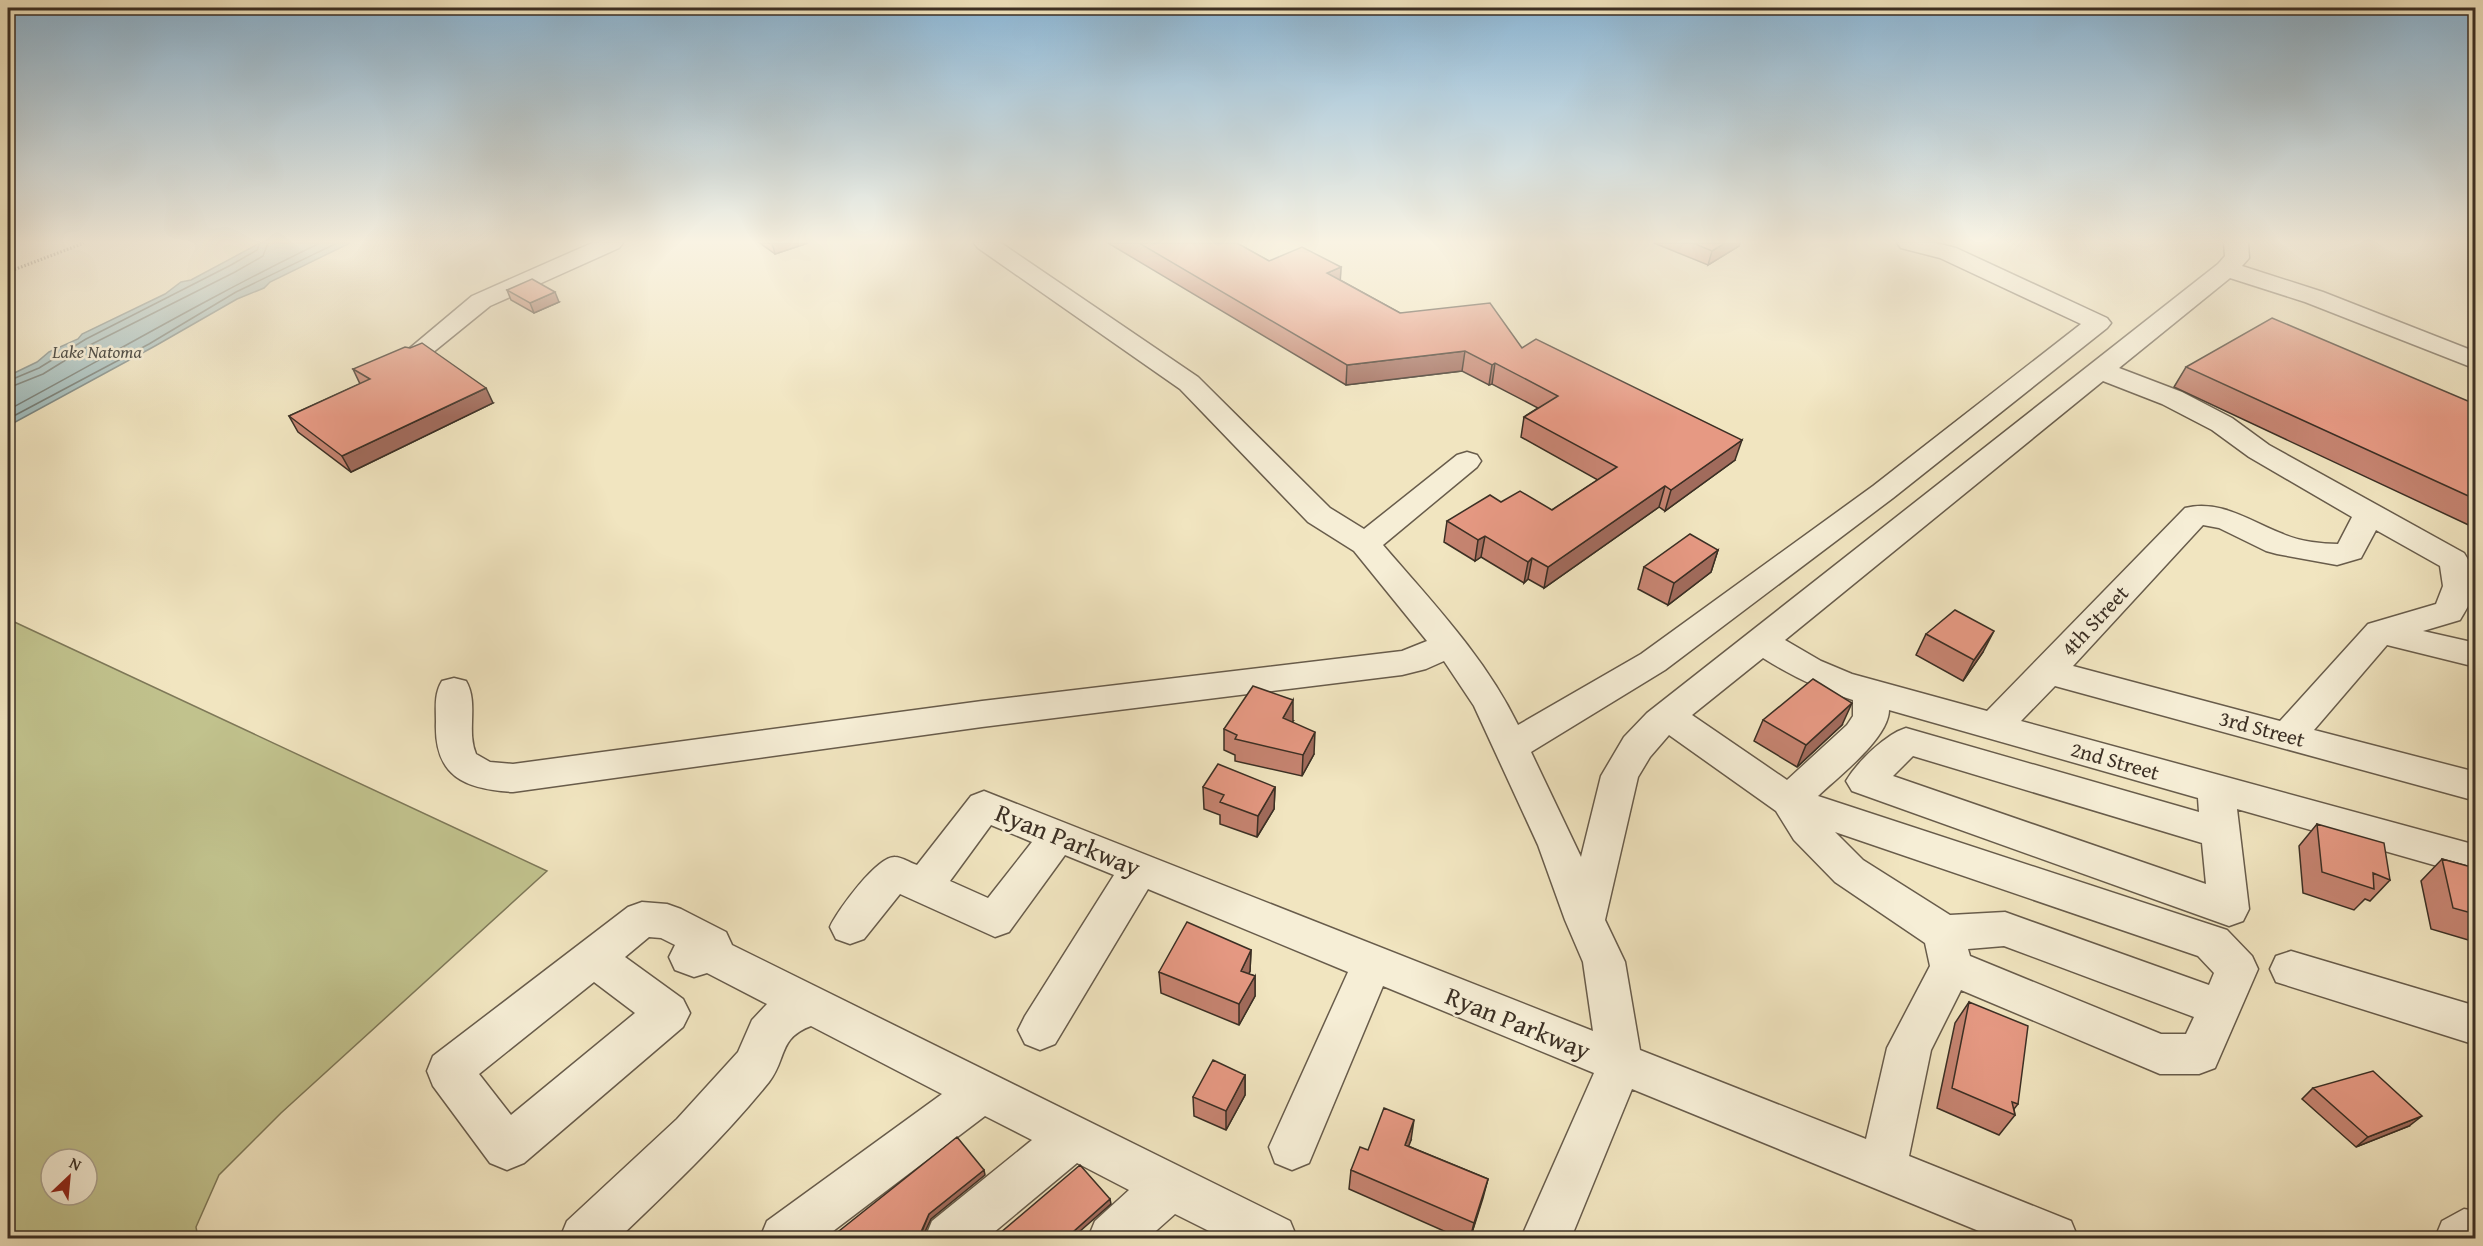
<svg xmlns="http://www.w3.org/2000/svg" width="2483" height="1246" viewBox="0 0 2483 1246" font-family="'Gentium Book Plus',serif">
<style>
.green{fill:#c1c28d;stroke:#7e7858;stroke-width:1.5;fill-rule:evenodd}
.water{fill:#9fbcbd;stroke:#778480;stroke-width:1.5}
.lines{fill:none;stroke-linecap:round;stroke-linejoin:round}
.shore{stroke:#6d7670;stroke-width:1.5}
.minor-casing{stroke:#685c4b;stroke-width:3}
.path{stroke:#3b2f24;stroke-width:3;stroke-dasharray:1.5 2;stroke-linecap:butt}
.minor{fill:#f6eed6;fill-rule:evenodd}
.wall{fill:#c68471;stroke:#3b2f24;stroke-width:1.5}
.shaded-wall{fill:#a16b5c;stroke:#3b2f24;stroke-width:1.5}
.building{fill:#e69983;stroke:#3b2f24;stroke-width:1.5}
.labels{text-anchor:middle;stroke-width:5;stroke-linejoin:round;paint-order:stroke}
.far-water-label{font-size:18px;font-style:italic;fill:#54524a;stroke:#f6eed6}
.street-label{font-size:21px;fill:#3b2f24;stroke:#f6eed6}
.near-street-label{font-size:26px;fill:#3b2f24;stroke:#f6eed6}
</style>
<rect width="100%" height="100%" fill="#f1e5c0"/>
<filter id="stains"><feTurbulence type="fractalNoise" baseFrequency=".00333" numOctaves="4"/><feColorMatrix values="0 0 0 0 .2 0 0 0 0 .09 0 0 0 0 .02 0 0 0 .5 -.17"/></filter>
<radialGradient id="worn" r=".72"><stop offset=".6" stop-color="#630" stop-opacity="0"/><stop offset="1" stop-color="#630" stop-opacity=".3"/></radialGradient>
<path class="green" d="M8,619L547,871L281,1113L219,1175L196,1227L198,1238H8ZM51,1159H87V1195H51Z"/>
<path class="water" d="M260,243H350L270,282L264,288L237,299L155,346L8,426V376L37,362L49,352L78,339L82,334L165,294L181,282L191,280Z"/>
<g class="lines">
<path class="shore" d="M8,381L39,368L86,339L231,265L257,250L260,243
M8,388L43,374L90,345L235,272L263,256L268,243
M8,410C112,354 214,294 320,243
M8,419L149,344L236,292L337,243"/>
<defs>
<path id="minor" d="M592,243H623L619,248L490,306L426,358L417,361L408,358L404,353L472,296Z
M974,243H1001L1198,377L1330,508L1364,529L1457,455L1467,452L1477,455L1481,461L1477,467L1383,545C1432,602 1485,657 1518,725L1641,654L1873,486L2081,324L1940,258L1901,248L1897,243H1936L1956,248L2107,318L2111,323L2107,328L1893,498L1665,670L1531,752L1581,857L1601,776L1624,737L1647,713L2218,264L2225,256L2224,243H2248L2249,258L2242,266L2323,292L2476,352V369L2305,302L2230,278L2119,368L2182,392L2232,418L2269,445L2464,553C2482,580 2476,594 2460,620L2423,631L2476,643V667L2387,645L2314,730L2476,772V801L2055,686L2021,721L2476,845V877L2237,809L2249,909L2243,921L2229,926L1852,791L1846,781C1857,762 1886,734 1906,728L2199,812L2198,798L1889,710C1889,738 1838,777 1818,796L2227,930L2252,956L2258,969L2215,1068L2199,1074H2160L1961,990L1931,1050L1909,1156L2071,1221L2078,1238H1996L1632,1089L1571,1238H1521L1594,1073L1383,986L1309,1163L1292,1170L1275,1163L1269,1147L1348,972L1148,889L1055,1044L1040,1050L1025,1044L1018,1030L1025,1016L1114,875L1065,855L1009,932L995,937L900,894L864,939L850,944L836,939L830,927C837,911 877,856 895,857C902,857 910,863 917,865L971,796L984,791L1593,1031L1583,962L1565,920L1538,845L1474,706L1444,661L1426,669L1402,675L982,727L513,792C465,789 434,777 436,722C436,708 434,694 442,681L454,678L466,681C479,703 466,731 476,754L490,762L513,764L982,701L1402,651L1427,641L1354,551L1308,522L1180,389L978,248ZM2103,381L2162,404L2212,430L2249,457L2352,517L2338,544C2322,544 2298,541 2283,534C2251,522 2221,499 2185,508L1987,711L1852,674L1821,661L1785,640ZM2203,525L2219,528L2266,551L2277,554L2337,565L2361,558L2376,530L2440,566L2443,586L2436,604L2368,624L2280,721L2073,666ZM1763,658C1792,676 1820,690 1853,700V716L1847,725L1787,780L1692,715ZM1669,735L1776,811L1794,840L1835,882L1925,943L1930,966L1887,1048L1866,1139L1640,1050L1625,962L1605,920L1638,777L1650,757ZM1913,756L2202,843L2206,884L1893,776ZM991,825L1032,842L988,898L950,881ZM1835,832L2198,956L2214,973L2209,985L2005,912L1950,915L1863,860ZM2004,946L2194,1017L2186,1034H2161L1970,956L1968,949Z
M642,902L667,904L681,909L726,932L732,945L1290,1221L1297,1238H1223L1175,1214L1148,1238H1088L1095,1221L1129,1190L1077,1163L987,1238H925L932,1221L1032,1140L985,1116L824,1238H760L767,1221L942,1094L811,1026C778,1038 787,1059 769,1082C723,1139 671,1188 619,1238H560L567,1221L677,1119L738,1052L752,1020L767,1004L707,973L694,977L675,970L669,957L675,945L661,938L649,937L625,957L683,999L690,1013L683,1027L524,1163L507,1170L490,1163L433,1086L427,1071L433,1056L628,907ZM594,982L635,1013L511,1115L479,1074Z
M2291,951L2476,1006V1045L2276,982L2270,969L2276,956Z
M2464,1209L2476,1211V1238H2435L2442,1221Z"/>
</defs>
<use href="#minor" class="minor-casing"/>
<path class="path" d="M8,272L84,243"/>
<use href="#minor" class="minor"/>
</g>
<path class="wall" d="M760,243H808L775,254Z
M1108,243H1237L1269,261L1341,267L1340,280L1400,313L1522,348L1735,460L1665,511L1659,507L1544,588L1528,579L1524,583L1481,557L1475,561L1444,542L1447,521L1501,502L1552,510L1598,480L1521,437L1524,417L1538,408L1492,384L1489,385L1462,371L1346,385Z
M1654,243H1740L1739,246L1708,265Z
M507,290L559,302L534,313L511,300Z
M2186,367L2475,404V528L2174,387Z
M353,369L493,403L351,472L298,432L289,416L360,384Z
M1718,550L1711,572L1668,605L1638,589L1644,567Z
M1926,634L1983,652L1963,681L1916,655Z
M1763,720L1842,725L1797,767L1754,741Z
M1293,721L1292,722L1314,754L1302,776L1235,761V755L1224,750V729Z
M1203,787H1275L1274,809L1257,837L1220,824V815L1204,809Z
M2317,824L2390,880L2370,901L2365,899L2354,910L2303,893L2299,846Z
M2442,859L2475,868V942L2431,929L2421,881Z
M1251,950L1250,971L1249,974L1255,976V996L1239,1025L1161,993L1159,972Z
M1969,1002L2018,1104L2014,1109L2015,1115L1999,1135L1937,1108L1955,1023Z
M1245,1075V1095L1226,1130L1194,1116L1193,1097Z
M2313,1088L2409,1126L2356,1147L2302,1099Z
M1411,1140L1408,1146L1488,1179L1470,1239H1462L1349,1189L1351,1170L1368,1150Z"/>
<path class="shaded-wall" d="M772,243H808L775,254Z
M1725,243H1740L1739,246L1708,265L1712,251Z
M1341,267L1340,286L1327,273Z
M555,292L559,302L534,313L530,303Z
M1465,351L1462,371L1346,385L1347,365Z
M1495,363L1492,384L1489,385L1492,365Z
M486,388L493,403L351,472L342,456Z
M1742,440L1735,460L1665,511L1671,490Z
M1665,486L1659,507L1544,588L1548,567Z
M1485,536L1481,557L1475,561L1478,540Z
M1718,550L1711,572L1668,605L1674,583Z
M1532,558L1528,579L1524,583L1528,562Z
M1994,631L1983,652L1963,681L1974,660Z
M1293,700V721L1282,740L1283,718Z
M1852,703L1842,725L1797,767L1806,745Z
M1315,732L1314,754L1302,776L1303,755Z
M1275,787L1274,809L1257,837L1258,816Z
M1251,950L1250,971L1241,992V971Z
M1255,976V996L1239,1025V1004Z
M1245,1075V1095L1226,1130V1111Z
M2422,1116L2409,1126L2356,1147L2368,1137Z
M1414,1120L1411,1140L1402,1164L1405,1145Z
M984,1170L985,1175L931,1219L923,1236L924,1239H919L929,1214Z
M1488,1179L1483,1198L1470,1239L1474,1223Z
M1110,1199L1111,1204L1071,1239H1065Z"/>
<path class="building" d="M1139,243H1237L1269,261L1302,247L1341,267L1327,273L1400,313L1490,303L1522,348L1536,339L1742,440L1671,490L1665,486L1548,567L1532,558L1528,562L1485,536L1478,540L1447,521L1490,495L1501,502L1520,491L1552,510L1617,467L1524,417L1558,396L1495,363L1492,365L1465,351L1347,365Z
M1693,243H1725L1712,251Z
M532,279L555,292L530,303L507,290Z
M2272,318L2475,404V499L2186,367Z
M422,343L486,388L342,456L289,416L370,379L353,369L405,347L410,348Z
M1690,534L1718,550L1674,583L1644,567Z
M1955,610L1994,631L1974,660L1926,634Z
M1813,679L1852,703L1806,745L1763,720Z
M1253,686L1293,700L1283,718L1315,732L1303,755L1235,739L1237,735L1224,729Z
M1218,764L1275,787L1258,816L1220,802L1224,795L1203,787Z
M2317,824L2384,843L2390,880L2373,873L2374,889L2322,872Z
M2442,859L2475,868V914L2453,908Z
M1187,922L1251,950L1241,971L1255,976L1239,1004L1159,972Z
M1969,1002L2028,1026L2018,1104L2012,1102L2015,1115L1952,1088Z
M1213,1060L1245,1075L1226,1111L1193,1097Z
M2373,1071L2422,1116L2368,1137L2313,1088Z
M1384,1108L1414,1120L1405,1145L1488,1179L1474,1223L1351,1170L1360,1147L1368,1150Z
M957,1137L984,1170L929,1214L921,1232L923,1235L919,1239H829Z
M1080,1165L1110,1199L1065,1239H993Z"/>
<linearGradient id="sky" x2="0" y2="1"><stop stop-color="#8bb7d7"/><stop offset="0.58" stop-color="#f9f3e3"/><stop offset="1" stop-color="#f9f3e3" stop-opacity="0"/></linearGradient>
<rect width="2483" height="417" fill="url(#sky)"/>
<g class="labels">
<g class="far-water-label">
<text x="97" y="358">Lake Natoma</text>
</g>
<g class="street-label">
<text transform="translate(2095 621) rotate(-47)" y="7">4th Street</text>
<text transform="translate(2262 729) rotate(15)" y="7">3rd Street</text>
<text transform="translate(2115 761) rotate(16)" y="7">2nd Street</text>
</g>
<g class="near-street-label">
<text transform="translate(1068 840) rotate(22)" y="9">Ryan Parkway</text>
<text transform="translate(1518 1023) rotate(22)" y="9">Ryan Parkway</text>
</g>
</g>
<rect width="2483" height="1246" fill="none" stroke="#f1e5c0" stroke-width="30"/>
<rect x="9" y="9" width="2465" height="1228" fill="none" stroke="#3b2f24" stroke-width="3"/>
<rect x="15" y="15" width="2453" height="1216" fill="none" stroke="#3b2f24" stroke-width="1.5"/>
<g transform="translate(69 1177) rotate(26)"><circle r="28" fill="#f6eed6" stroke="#aba28f" stroke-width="1.5"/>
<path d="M0-4.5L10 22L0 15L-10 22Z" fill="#8f2418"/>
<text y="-9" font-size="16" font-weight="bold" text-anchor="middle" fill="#3b2f24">N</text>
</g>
<rect width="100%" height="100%" filter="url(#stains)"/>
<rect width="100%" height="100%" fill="url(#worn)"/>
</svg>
